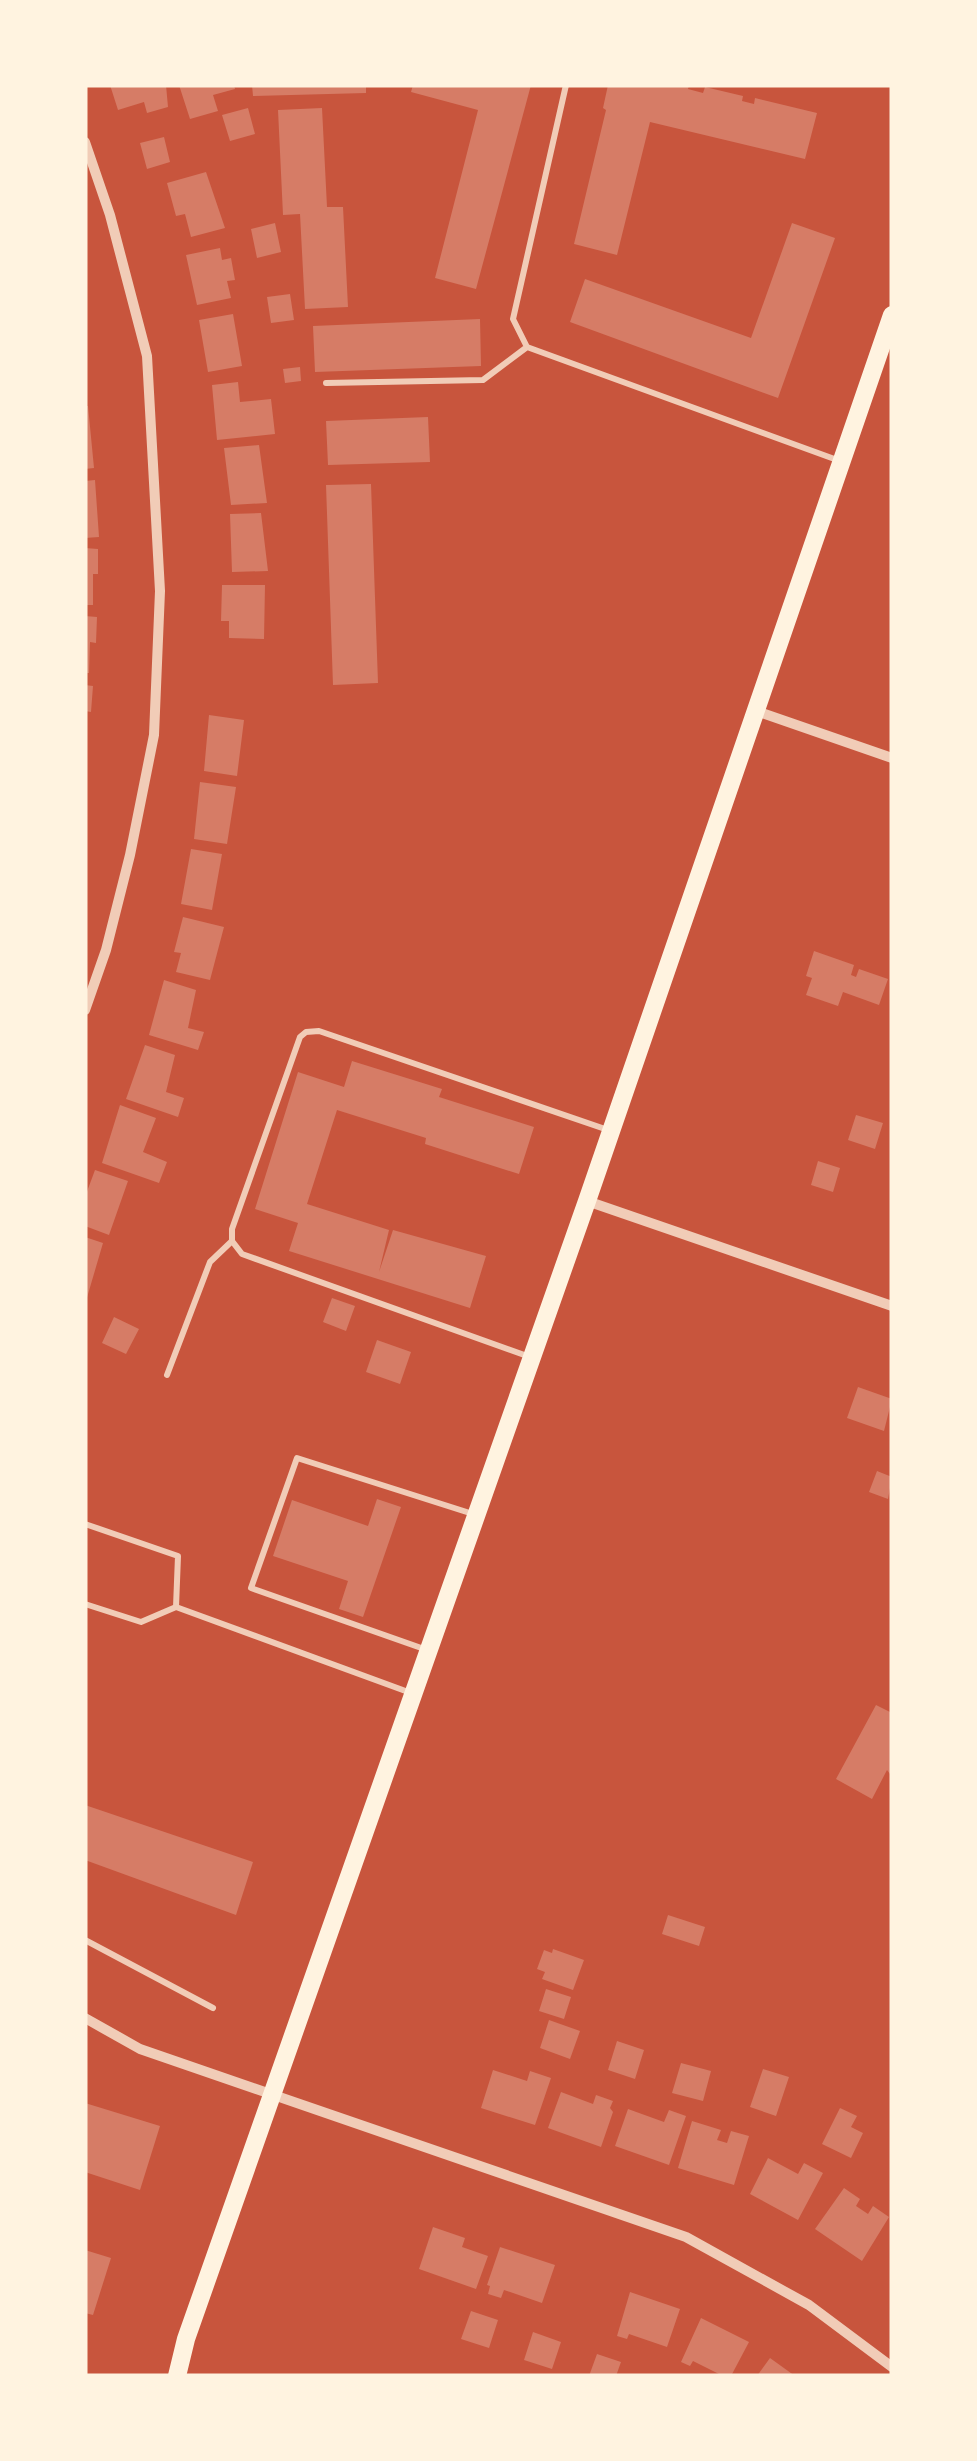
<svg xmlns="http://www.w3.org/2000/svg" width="977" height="2461" viewBox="0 0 977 2461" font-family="Roboto,sans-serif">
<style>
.building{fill:#d67c66}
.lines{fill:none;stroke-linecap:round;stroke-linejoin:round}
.service{stroke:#f1ccb7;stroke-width:6}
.minor{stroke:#f1ccb7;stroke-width:10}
.secondary{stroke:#fff3e0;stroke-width:18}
</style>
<rect width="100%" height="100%" fill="#c8553d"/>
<path class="building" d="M110,85H166L168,107L147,113L144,102L118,110Z
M179,85H234L235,89L213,95L218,111L190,119Z
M252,85H366V93L253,96Z
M413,85H531L476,289L435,278L478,110L411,92Z
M608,85H689L688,89L703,93L705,87L743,96L742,101L754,104L755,98L817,113L805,159L650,122L617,255L574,244L606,110L603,108Z
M248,108L255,134L230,141L222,115Z
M322,108L327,207H343L348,307L305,309L300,214L283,215L278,110Z
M164,137L170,162L147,169L140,143Z
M206,172L225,228L191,237L185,214L176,216L167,183Z
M275,223L281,252L257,258L251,229Z
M792,223L835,238L778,398L570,322L585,279L751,338Z
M220,248L222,260L231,258L235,280L227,281L231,298L197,305L186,255Z
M290,294L294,320L271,323L267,297Z
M233,314L242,366L208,372L199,320Z
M480,319L481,366L315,372L313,326Z
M300,367L301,381L285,383L283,369Z
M238,382L240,402L271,399L275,434L217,440L212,385Z
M85,406H88L94,468L85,469Z
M428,417L430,462L328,465L326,421Z
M259,445L267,503L231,505L224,448Z
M95,480L99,537L85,538V481Z
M371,484L378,683L333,685L326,485Z
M261,513L268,571L232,572L230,514Z
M85,548L98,549V574H93V605H85Z
M222,585H265L264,639L229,638V621H221Z
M85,616L97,617L96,643L90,642L89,673H85Z
M85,685L93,686L91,712L85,711Z
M209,715L244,720L237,776L204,771Z
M200,782L236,787L227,844L194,839Z
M191,849L222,854L212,910L181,904Z
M183,917L224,927L210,980L176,972L181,953L174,952Z
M814,951L854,965L851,975L856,977L859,969L888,979L879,1005L843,992L838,1006L806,995L812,978L806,976Z
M164,980L196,990L188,1028L204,1032L198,1050L149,1035Z
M145,1045L175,1055L166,1092L184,1098L178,1117L126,1099Z
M352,1061L442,1089L439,1097L534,1127L519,1174L425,1144L426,1138L337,1110L307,1204L389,1230L379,1272L393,1230L486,1256L470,1308L289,1251L298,1223L255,1209L298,1072L344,1087Z
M120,1105L156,1118L143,1152L167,1162L159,1183L102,1163Z
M856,1115L883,1123L875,1149L848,1140Z
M818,1161L840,1168L833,1192L811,1185Z
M95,1170L128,1181L109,1235L85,1226V1197Z
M85,1237L103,1243L86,1301H85Z
M332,1298L355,1306L346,1331L323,1322Z
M114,1317L139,1329L126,1354L102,1343Z
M377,1340L411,1352L400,1384L366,1372Z
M858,1387L892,1399L884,1431L847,1418Z
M877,1471L892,1477L888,1499L869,1492Z
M377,1499L401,1507L363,1617L339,1609L348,1581L273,1556L292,1500L368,1526Z
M876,1705L892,1713V1771L890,1774L887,1770L872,1799L836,1779Z
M85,1805L253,1862L236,1915L85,1860Z
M668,1915L705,1927L699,1946L662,1934Z
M553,1949L584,1960L573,1990L542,1979L545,1972L537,1969L544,1950L552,1953Z
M546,1989L571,1997L564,2019L539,2011Z
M549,2020L580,2031L570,2059L540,2048Z
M617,2041L644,2050L635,2079L608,2070Z
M681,2063L711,2071L703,2101L672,2093Z
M763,2069L789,2077L776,2116L750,2107Z
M493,2070L527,2081L530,2071L551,2078L535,2125L481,2108Z
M561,2092L593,2104L596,2095L613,2101L610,2108L613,2112L601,2147L548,2128Z
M85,2103L160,2126L140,2190L85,2172Z
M840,2108L857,2116L851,2127L863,2133L851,2158L822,2144Z
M628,2109L664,2122L669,2110L686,2116L669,2165L615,2146Z
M692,2121L721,2130L717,2140L727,2143L731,2131L749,2136L734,2185L678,2168Z
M768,2158L798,2174L804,2163L823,2173L798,2220L750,2194Z
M844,2188L860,2199L856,2206L868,2214L873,2206L889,2217L862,2261L815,2229Z
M433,2227L465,2238L462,2247L488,2256L476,2289L419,2269Z
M500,2247L555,2265L542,2303L504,2290L501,2298L488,2294L490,2286L487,2285Z
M85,2250L111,2258L93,2315L85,2313Z
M630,2292L680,2309L667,2347L629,2334L627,2339L617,2336Z
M471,2311L498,2320L489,2348L461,2339Z
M701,2318L749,2342L731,2376H723L693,2361L690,2366L681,2362Z
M533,2332L561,2342L552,2369L524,2360Z
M597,2354L621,2362L616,2376H589Z
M770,2358L795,2376H757Z"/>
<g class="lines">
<path class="service" d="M566,85L513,319L527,347L840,461
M326,383L483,380L527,347
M530,1357L242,1254L232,1241V1229L300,1037L306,1032L319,1031L611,1131
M167,1375L210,1262L232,1241
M85,1524L178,1556L176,1607
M85,1604L141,1622L176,1607L411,1693
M427,1650L251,1588L297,1458L473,1514
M85,1940L213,2008"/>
<path class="minor" d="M85,142L110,215L147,356L160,591L154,735L130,855L106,950L85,1010
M756,711L892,758
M587,1201L892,1306
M85,2018L140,2049L686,2237L809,2305L892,2367"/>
<path class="secondary" d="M177,2376L186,2339L587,1201L892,315"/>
</g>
<rect width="977" height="2461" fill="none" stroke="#fff3e0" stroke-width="175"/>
</svg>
